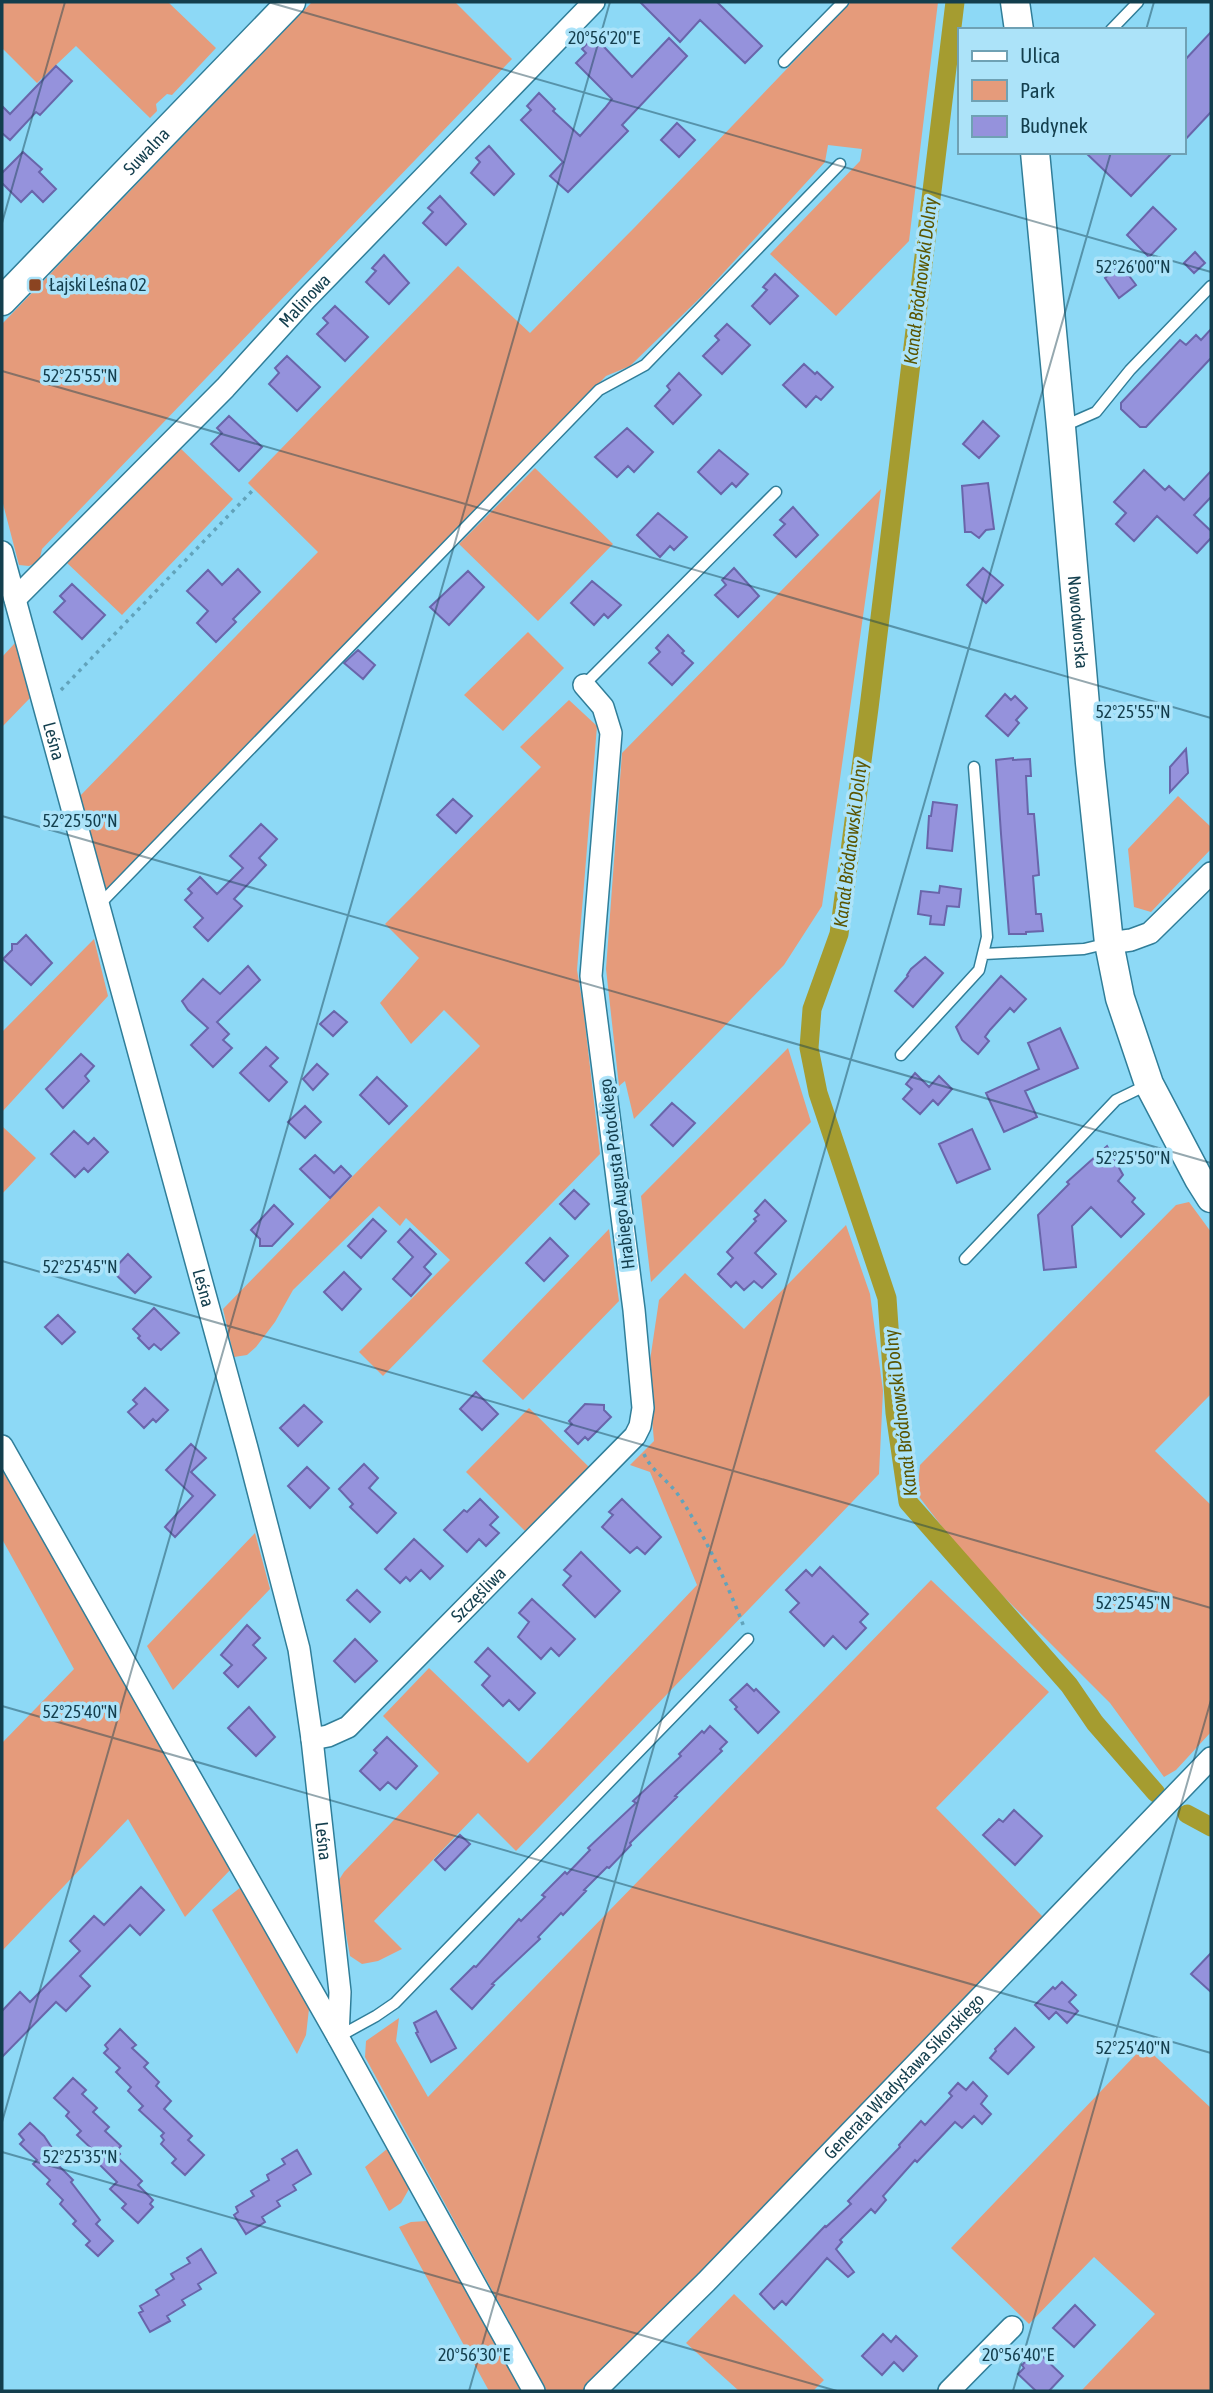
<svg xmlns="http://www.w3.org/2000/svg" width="1213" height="2393" viewBox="0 0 1213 2393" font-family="'Asap Condensed',sans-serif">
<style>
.green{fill:#e59b7b}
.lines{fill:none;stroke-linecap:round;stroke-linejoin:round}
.canal{stroke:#a59c30;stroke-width:19}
.building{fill:#9592dc;stroke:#6965aa;stroke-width:2}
.lane-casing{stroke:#307e99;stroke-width:13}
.street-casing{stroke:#307e99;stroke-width:24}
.secondary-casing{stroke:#307e99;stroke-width:31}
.path{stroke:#62a3bb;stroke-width:3.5;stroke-dasharray:3.5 5;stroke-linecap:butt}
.lane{stroke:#fff;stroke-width:10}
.street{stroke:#fff;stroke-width:21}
.secondary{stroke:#fff;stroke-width:28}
.ticks{fill:none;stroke:#133e4d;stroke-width:2;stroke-opacity:0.45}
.poi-dot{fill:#8b4421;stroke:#ace3f9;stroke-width:2.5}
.labels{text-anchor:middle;stroke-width:7;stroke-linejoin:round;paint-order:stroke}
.street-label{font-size:18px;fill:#133e4d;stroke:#ace3f9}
.poi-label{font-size:18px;fill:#133e4d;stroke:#ace3f9;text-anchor:start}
.water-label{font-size:19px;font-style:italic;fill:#5a5400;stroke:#ace3f9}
.ticks-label{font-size:18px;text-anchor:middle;fill:#133e4d;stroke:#ace3f9;stroke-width:7;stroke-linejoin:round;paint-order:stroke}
</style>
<rect width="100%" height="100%" fill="#8dd9f6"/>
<path class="green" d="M2,2H168L216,48L172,95L167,94L156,104L157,111L150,118L76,46L37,83L2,48Z
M312,2H455L512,59L42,549L39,562L29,566L19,565L2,500V324Z
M851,2H938L909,241L836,316L770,254L860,161L862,149L828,145L825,162L704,294L630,366L606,376L105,891L79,797L318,552L248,483L458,266L530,333L635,227Z
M178,446L233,499L122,615L66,562Z
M535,468L613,544L538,621L459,544Z
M881,489L822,906L784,965L634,1119L625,1081L619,1086L606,969L622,753Z
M528,632L564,668L503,731L464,695Z
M15,643L30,698L2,727V657Z
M569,700L597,726L577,970L583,1006L600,1154L383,1376L359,1352L450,1260L406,1218L400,1226L379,1206L293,1290L275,1322L256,1347L247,1355L234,1357L223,1309L480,1046L444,1010L411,1044L380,1003L419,958L385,924L541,767L520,747Z
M1178,796L1211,827V849L1151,912L1134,907L1128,849Z
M94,939L108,996L2,1112V1032Z
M788,1048L811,1122L651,1282L641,1196Z
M2,1126L36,1158L2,1194Z
M1189,1202L1211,1232V1394L1155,1451L1211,1505V1732L1176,1770L1164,1777L1110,1703L970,1563L917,1494L920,1465L1176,1205Z
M846,1225L870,1294L883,1391L879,1474L516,1851L478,1813L374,1921L402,1949L378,1961L362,1964L350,1956L337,1883L344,1872L439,1773L383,1716L429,1668L528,1763L697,1585L650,1472L630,1465L654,1441L648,1374L659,1300L685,1273L744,1329Z
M609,1229L619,1301L523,1400L482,1361Z
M529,1408L589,1467L525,1531L466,1472Z
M2,1470L232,1868L185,1917L128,1819L2,1951V1743L74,1669L2,1539Z
M255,1533L270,1589L173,1690L147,1646Z
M931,1580L1049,1692L936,1808L1043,1917L710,2262L584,2389L582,2391H547L365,2057L366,2041L399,2018L396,2041L428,2097Z
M241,1887L247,1890L309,2009L306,2035L297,2054L212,1910Z
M1144,2046L1211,2108V2391H1081L1155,2314L1094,2257L1029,2324L951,2248Z
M387,2149L409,2189L401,2203L389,2211L365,2167Z
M427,2221L521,2391H489L399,2227L411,2222Z
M734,2294L824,2380L813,2391H739L686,2343Z"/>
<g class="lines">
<path class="canal" d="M955,2L869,708L839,934L812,1009L809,1048L818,1093L887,1298L895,1413L908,1502L1069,1685L1095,1723L1156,1793
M1187,1814L1211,1827"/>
</g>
<path class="building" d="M640,2H717L762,46L745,63L700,20L680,42Z
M1211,32V112L1183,142V62Z
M594,36L632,77L669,38L687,56L622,125L628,131L568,192L550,176L563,162L521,120L531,110L527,106L539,93L555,109L553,111L580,136L605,108L612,99L576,63L586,53L582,49Z
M56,66L72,81L40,115L36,112L10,140L2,133V106L10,114Z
M677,123L695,140L679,157L661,140Z
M489,146L514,174L494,195L471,173L480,162L476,158Z
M23,152L42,169L39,172L56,189L43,202L32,191L21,202L2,183V173Z
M1085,152H1173L1131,196Z
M440,196L466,224L446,245L423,223L433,212L428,208Z
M1153,207L1176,229L1149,257L1127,235Z
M1195,252L1205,263L1194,273L1184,263Z
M384,255L409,283L389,304L366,282L376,271L372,268Z
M1121,265L1136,285L1119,298L1105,278Z
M775,274L798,296L770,324L752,306L767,290L763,287Z
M335,306L368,337L345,361L317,334L328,323L323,318Z
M727,324L750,345L722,374L703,356L719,340L715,336Z
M1211,329V358L1146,427H1140L1121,409V403L1180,340L1186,345L1196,335L1201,340Z
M287,356L320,387L297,411L269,384L279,373L275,368Z
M804,364L815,374L817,372L833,387L821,400L816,396L806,407L783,385Z
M679,373L701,395L673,424L655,406L670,390L667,386Z
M229,416L262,447L239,471L211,444L222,433L217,428Z
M983,421L999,436L979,458L963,444Z
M627,428L653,452L634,472L628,466L617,477L595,457Z
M719,450L748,474L736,487L732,483L721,494L698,472Z
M1144,470L1165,490L1169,486L1184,500L1211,471V497L1194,515L1211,531V538L1197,553L1157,516L1134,541L1116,524L1126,513L1114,502Z
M988,483L994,529L986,530L979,538L971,532H965L962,486Z
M793,507L818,535L796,557L774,535L785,524L780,520Z
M658,513L687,537L674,550L670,546L660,557L637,535Z
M734,568L759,596L738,617L715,595L726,585L722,580Z
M983,568L1003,585L986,603L967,585Z
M238,569L260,592L233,619L236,622L216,642L197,623L208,611L187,591L208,570L222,585Z
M468,571L484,587L449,625L430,607Z
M592,581L621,605L608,618L604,614L594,625L571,603Z
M72,584L105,615L82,639L54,612L65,601L60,596Z
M668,635L684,651L682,653L693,663L672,685L649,663L660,652L656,648Z
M358,650L375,665L363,679L344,663Z
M1005,694L1011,700L1015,696L1027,708L1016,720L1019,723L1008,736L986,716Z
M1186,749L1188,773L1170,792V767Z
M1013,758V760L1030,759L1031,776H1026L1028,814H1034L1039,875L1033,876L1036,914H1041L1043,931L1026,932V934H1009L1001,834L996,760Z
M453,799L472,816L456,833L437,815Z
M933,802L957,805L952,851L927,848L929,816H931Z
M261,824L277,839L259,858L266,865L234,899L242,906L208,941L194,927L203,918L185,900L192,893L188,889L200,877L217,894L243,868L230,856Z
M940,886L961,889L959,907L947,906L944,925L930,924L931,916L918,914L921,891L939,893Z
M26,935L52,963L31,985L3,959L12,950V944H17Z
M925,957L943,973L913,1007L895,991L908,976L907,975L911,969Z
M248,966L260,980L217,1022L229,1034L223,1040L232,1048L213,1067L191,1045L208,1028L188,1010L182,1001L203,979L220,994Z
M1001,976L1026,999L1014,1012L1010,1008L990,1030L985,1037L989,1041L978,1054L962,1040L956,1027Z
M334,1011L347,1022L333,1036L320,1024Z
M1060,1028L1078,1068L1025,1091L1037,1117L1004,1132L986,1093L1039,1069L1028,1043Z
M266,1047L278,1058L270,1066L287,1082L269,1101L240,1073Z
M81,1054L94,1066L85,1076L89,1081L63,1108L46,1089Z
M317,1064L328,1074L313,1090L303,1079Z
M915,1073L929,1087L939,1076L952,1089L938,1105L933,1100L920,1114L903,1099L912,1089L906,1084Z
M377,1077L407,1106L389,1124L360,1095Z
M672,1103L695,1123L673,1146L651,1125Z
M305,1106L321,1122L305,1138L288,1122Z
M972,1129L990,1169L957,1183L939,1144Z
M74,1131L88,1144L94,1138L108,1152L88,1172L84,1168L75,1177L51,1154Z
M1107,1146L1123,1175L1118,1181L1135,1198L1132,1202L1144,1214L1121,1237L1091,1207L1072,1226L1076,1267L1044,1270L1038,1215L1069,1184L1067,1182Z
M315,1155L334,1173L341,1166L351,1176L330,1198L300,1169Z
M574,1190L589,1204L575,1219L560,1204Z
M765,1200L786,1221L755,1253L776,1274L762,1288L754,1281L744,1290L736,1282L731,1287L718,1274L733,1258L727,1252L756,1221L754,1219L759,1215L755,1211Z
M274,1205L293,1224L272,1246H260V1239L251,1230Z
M373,1219L386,1231L361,1258L348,1246Z
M410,1229L436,1254L424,1267L431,1274L411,1296L393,1279L413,1257L398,1242Z
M550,1238L568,1256L544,1281L526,1263Z
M128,1254L151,1277L135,1293L112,1271Z
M344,1272L361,1289L342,1310L324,1292Z
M154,1308L179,1333L161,1350L154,1344L149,1349L138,1338L140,1336L133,1329Z
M58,1315L75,1332L62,1344L45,1327Z
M145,1388L168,1410L156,1422L153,1419L144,1428L128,1412L137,1404L133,1400Z
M476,1392L498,1414L482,1430L460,1409Z
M585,1404L604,1405V1410L611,1417L588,1440L585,1437L578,1444L565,1431L572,1424L569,1421Z
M304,1405L322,1422L298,1446L280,1428Z
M191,1444L206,1458L191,1472L215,1495L175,1537L165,1527L193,1496L166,1470Z
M364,1464L378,1478L369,1488L396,1513L377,1533L350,1507L353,1504L339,1489Z
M307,1467L329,1488L310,1508L288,1486Z
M480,1499L498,1517L490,1525L499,1533L486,1546L479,1539L467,1552L444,1530L464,1510L467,1512Z
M622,1499L661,1537L645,1554L637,1547L630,1553L602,1527L613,1515L609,1512Z
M414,1539L443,1566L430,1579L421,1570L410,1581L406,1577L400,1583L385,1569Z
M581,1552L620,1591L595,1617L563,1585L571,1576L564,1570Z
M820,1567L868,1614L860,1622L866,1628L846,1649L833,1636L824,1646L790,1612L799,1603L786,1590L806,1570L812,1576Z
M357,1590L380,1612L370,1622L347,1600Z
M532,1599L575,1639L559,1656L551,1648L541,1659L518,1637L529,1622L519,1613Z
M247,1625L260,1638L253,1645L266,1658L238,1687L224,1673L232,1665L221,1655Z
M355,1639L377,1661L355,1682L334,1661Z
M488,1648L535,1693L519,1710L509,1700L503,1706L482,1685L490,1676L475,1662Z
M747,1684L754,1691L756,1689L779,1712L758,1733L735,1709L737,1707L730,1700Z
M249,1707L275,1737L256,1756L228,1728Z
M710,1726L727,1742L720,1749L722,1751L675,1796L677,1797L630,1843L631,1845L609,1868L607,1867L584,1890L586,1891L563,1915L561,1913L538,1937L540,1939L492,1984L494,1985L472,2009L451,1989L474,1966L476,1967L519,1919L521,1921L545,1897L542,1895L565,1872L567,1874L590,1850L588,1848L636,1803L633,1801L681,1756L679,1754L702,1731L704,1733Z
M387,1737L417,1766L396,1789L388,1782L380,1790L360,1771L377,1753L374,1750Z
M1014,1810L1042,1836L1015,1865L983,1835L999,1819L1003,1822Z
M460,1835L470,1844L445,1870L435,1860Z
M141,1887L164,1910L140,1935L130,1925L80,1976L90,1986L66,2011L56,2002L2,2057V2011L20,1992L30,2002L80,1951L70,1941L94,1916L104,1925Z
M1211,1953V1992L1191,1974Z
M1062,1982L1076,1995L1069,2002L1078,2011L1067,2023L1056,2012L1049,2019L1035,2005L1053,1987L1055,1989Z
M436,2011L456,2048L431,2062L416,2033L418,2032L414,2023Z
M1015,2028L1034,2047L1008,2074L990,2058L996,2051L995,2049Z
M120,2029L136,2045L132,2048L148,2063L144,2067L159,2082L156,2086L171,2101L164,2109L192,2136L188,2140L204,2155L185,2175L172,2163L176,2159L161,2144L164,2140L161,2136L164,2133L139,2110L143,2106L128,2091L131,2087L116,2072L120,2068L104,2053L108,2049L105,2045Z
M73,2078L86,2090L82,2094L97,2108L93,2112L109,2127L105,2131L121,2146L117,2150L120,2154L117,2157L142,2181L138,2185L153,2200L150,2204L153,2207L138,2223L122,2208L126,2204L110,2189L117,2182L89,2154L93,2150L77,2135L81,2131L66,2116L69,2112L54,2098Z
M973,2082L987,2096L981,2104L991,2114L982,2124L974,2116L962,2128L955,2122L917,2162L915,2160L883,2196L886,2200L875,2213L871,2209L840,2240L842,2242L836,2249L854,2272L848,2277L827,2258L786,2305L782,2301L774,2309L760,2294L825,2226L826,2227L851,2204L848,2201L900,2147L899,2145L921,2121L925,2125L952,2096L949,2093L958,2083L966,2090Z
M30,2123L44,2136L60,2160L57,2164L73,2180L71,2182L100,2220L96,2224L113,2241L98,2256L86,2245L90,2241L73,2224L76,2221L60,2204L63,2200L47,2184L50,2180L33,2164L37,2160L20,2144L24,2140L19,2134Z
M297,2150L311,2174L293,2185L296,2190L277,2201L280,2206L262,2217L265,2222L246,2234L234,2215L238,2212L236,2207L254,2196L251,2191L269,2180L267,2175L285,2164L282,2159Z
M201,2249L216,2273L198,2284L201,2289L182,2300L185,2305L167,2316L170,2321L150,2332L139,2313L143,2311L140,2306L159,2295L156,2290L174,2279L171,2274L190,2263L187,2258Z
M1075,2305L1095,2325L1074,2347L1053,2328Z
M883,2334L891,2342L896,2336L917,2356L903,2371L894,2362L882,2375L862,2356Z
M1036,2350L1063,2376L1049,2391H1036L1018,2374L1024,2368L1022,2365Z"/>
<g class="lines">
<defs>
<path id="lane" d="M1111,30L1138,2
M784,62L843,2
M1064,426L1096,412L1130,370L1211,286
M584,685L776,492
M99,905L599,390L645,365L840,164
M984,954L1084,949L1109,943
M901,1055L979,970L987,937L974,767
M965,1259L1116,1100L1147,1085
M338,2037L376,2016L395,2003L748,1639"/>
<g id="street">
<path id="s1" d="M2,552L247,1448L299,1649L312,1739L340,1992L338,2037"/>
<path id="s2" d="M15,599L225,388L305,300L594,2"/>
<path d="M1109,943L1131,940L1150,933L1211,873"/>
<path d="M2,1446L338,2037L534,2391"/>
<path id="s3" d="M312,1739L328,1736L348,1727L635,1436L640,1426L643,1408L634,1310L591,976L611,733L603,707L584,685"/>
<path id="s4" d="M595,2391L706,2282L1211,1758"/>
<path d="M949,2391L1012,2327"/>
</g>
<g id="secondary">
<path d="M1015,2L1019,30"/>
<path id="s5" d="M1035,152L1061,427L1090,763L1109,943L1120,998L1149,1084L1199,1179L1211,1198"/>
<path id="s6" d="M2,301L291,2"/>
</g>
</defs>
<use href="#lane" class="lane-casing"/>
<use href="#street" class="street-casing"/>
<use href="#secondary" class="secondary-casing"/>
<path class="path" d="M61,690L253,490
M644,1454C652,1472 670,1481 681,1499C706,1538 727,1583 744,1627"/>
<use href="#lane" class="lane"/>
<use href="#street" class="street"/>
<use href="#secondary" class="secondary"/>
</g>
<path class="ticks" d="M268,2L1211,272M1146,30L1154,2M2,223L65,2M2,371L1211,718M2,816L1211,1163M2,1261L1211,1608M2,1706L1211,2053M2,2122L610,2M2,2152L837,2391M469,2391L1111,152M1013,2391L1211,1700"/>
<rect class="poi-dot" x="28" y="278" width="14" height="14" rx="3.5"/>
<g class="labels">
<g class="street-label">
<text dy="6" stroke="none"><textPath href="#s6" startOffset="208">Suwalna</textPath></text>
<text dy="6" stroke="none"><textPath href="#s2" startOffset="416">Malinowa</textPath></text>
<text dy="6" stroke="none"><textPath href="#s5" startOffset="472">Nowodworska</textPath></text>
<text dy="6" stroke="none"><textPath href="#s1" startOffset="196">Leśna</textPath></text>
<text transform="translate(617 1174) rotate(-97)" y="6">Hrabiego Augusta Potockiego</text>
<text dy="6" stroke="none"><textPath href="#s1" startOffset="763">Leśna</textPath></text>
<text dy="6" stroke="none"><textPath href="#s3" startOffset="224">Szczęśliwa</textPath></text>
<text dy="6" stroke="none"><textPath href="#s1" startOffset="1330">Leśna</textPath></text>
<text dy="6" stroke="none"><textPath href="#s4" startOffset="441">Generała Władysława Sikorskiego</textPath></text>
</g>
<g class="poi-label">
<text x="49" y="291">Łajski Leśna 02</text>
</g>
<g class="water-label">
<text transform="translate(920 281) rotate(-83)" y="7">Kanał Bródnowski Dolny</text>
<text transform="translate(850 844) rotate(-83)" y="7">Kanał Bródnowski Dolny</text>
<text transform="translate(900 1413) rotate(-97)" y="7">Kanał Bródnowski Dolny</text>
</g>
</g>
<g class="ticks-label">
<text x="604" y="44">20°56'20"E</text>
<text x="1133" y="273">52°26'00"N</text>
<text x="80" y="382">52°25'55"N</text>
<text x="1133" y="718">52°25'55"N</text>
<text x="80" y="827">52°25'50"N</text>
<text x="1133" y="1164">52°25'50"N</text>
<text x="80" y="1273">52°25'45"N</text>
<text x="1133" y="1609">52°25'45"N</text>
<text x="80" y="1718">52°25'40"N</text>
<text x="1133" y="2054">52°25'40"N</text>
<text x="80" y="2163">52°25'35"N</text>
<text x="474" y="2361">20°56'30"E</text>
<text x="1018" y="2361">20°56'40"E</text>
</g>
<rect width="1213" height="2393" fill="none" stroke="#133e4d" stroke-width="7"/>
<rect x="958" y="28" width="228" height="126" fill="#ace3f9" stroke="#6fa1b4" stroke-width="2"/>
<rect x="972" y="51" width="35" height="10" fill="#ffffff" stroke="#6fa1b4" stroke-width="2"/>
<text x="1020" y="63" font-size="21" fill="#133e4d">Ulica</text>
<rect x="972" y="80" width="35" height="21" fill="#e59b7b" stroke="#6fa1b4" stroke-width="2"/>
<text x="1020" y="98" font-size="21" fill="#133e4d">Park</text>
<rect x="972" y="116" width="35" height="21" fill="#9592dc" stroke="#6fa1b4" stroke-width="2"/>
<text x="1020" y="133" font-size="21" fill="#133e4d">Budynek</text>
</svg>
